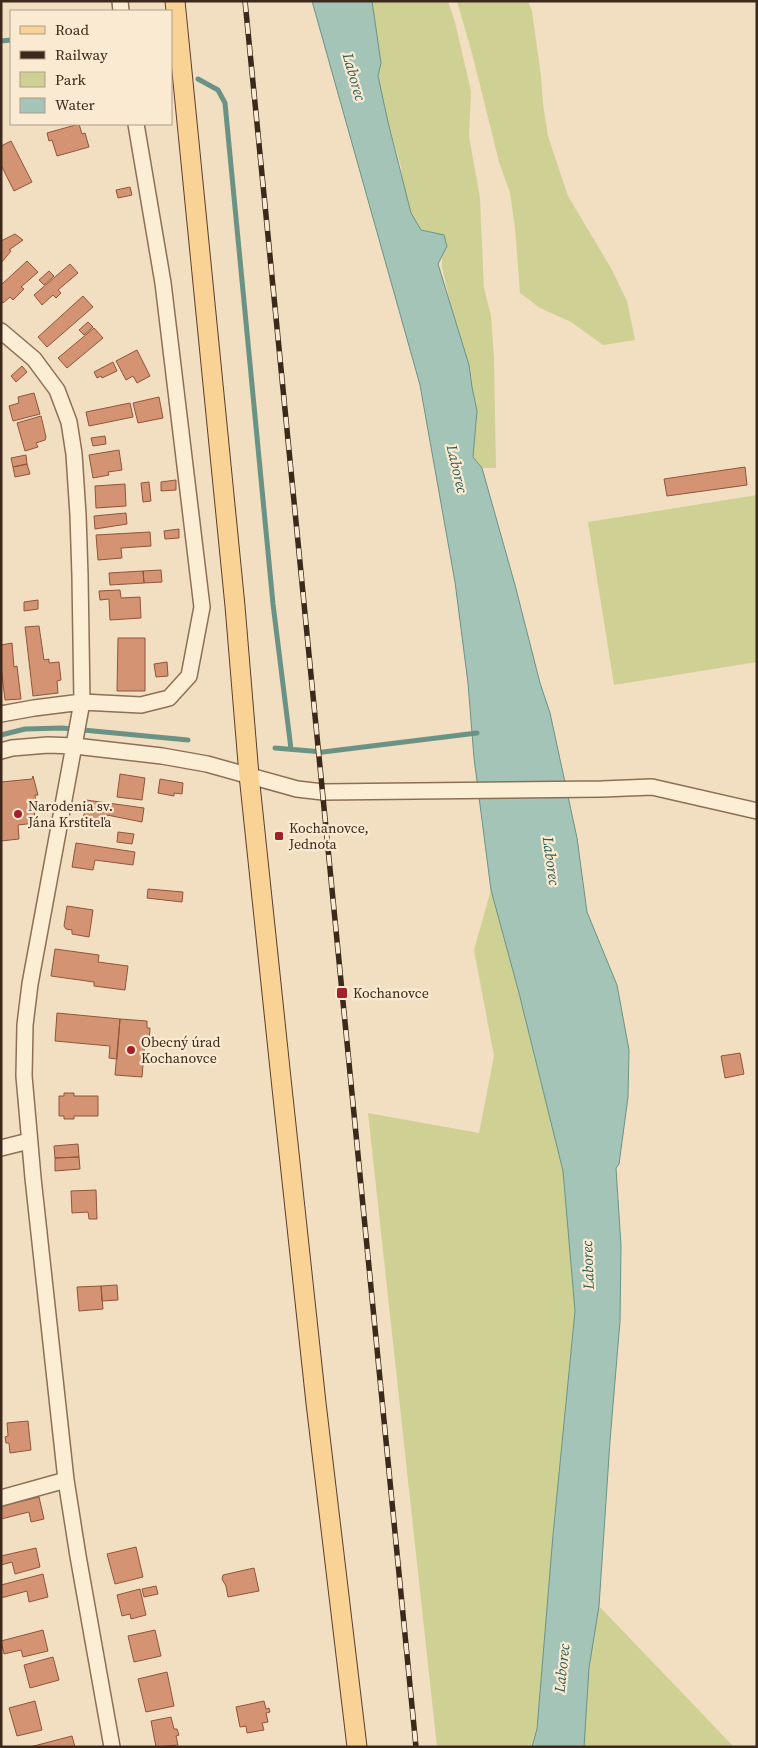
<svg xmlns="http://www.w3.org/2000/svg" width="758" height="1748" viewBox="0 0 758 1748" font-family="'Source Serif 4',serif">
<style>
.green{fill:#cfd194}
.water{fill:#a4c4b8;stroke:#6a9386}
.lines{fill:none;stroke-linecap:round;stroke-linejoin:round}
.stream{stroke:#6a9386;stroke-width:5}
.building{fill:#d49473;stroke:#8f553a}
.minor-casing{stroke:#8d6f56;stroke-width:18}
.major-casing{stroke:#5b3e2b;stroke-width:21}
.minor{stroke:#fcedd5;stroke-width:15}
.major{stroke:#f9d295;stroke-width:19}
.rail-casing{stroke:#3c291c;stroke-width:5.5}
.rail{stroke:#f9ead1;stroke-width:4;stroke-dasharray:11;stroke-linecap:butt}
.poi-dot{fill:#a2212c;stroke:#f9ead1;stroke-width:2}
.labels{text-anchor:middle;stroke-width:4.5;stroke-linejoin:round;paint-order:stroke}
.poi-label{font-size:14px;fill:#3c291c;stroke:#f9ead1;text-anchor:start}
.water-label{font-size:15px;font-style:italic;fill:#2a5d56;stroke:#f9ead1}
</style>
<rect width="100%" height="100%" fill="#f2dfc1"/>
<path class="green" d="M372,1H448L455,22L471,91L469,136L480,198L484,288L491,316L494,357L496,468H482L473,457L477,411L472,387L469,365L450,302L442,267V257L447,246L444,235L421,230L411,213L403,187L401,167L387,118L378,76L381,63Z
M457,1H528L532,11L541,76L543,104L548,136L568,196L612,270L627,301L635,340L603,345L571,322L540,308L520,293L515,228L510,193L499,162L473,57Z
M757,495V662L614,685L588,522Z
M491,890L519,993L563,1171L570,1234L575,1311L553,1535L599,1606L734,1747H437L368,1113L479,1133L494,1056L474,950Z"/>
<path class="water" d="M312,1H372L381,63L378,76L388,122L411,213L421,230L444,235L447,246L438,264L469,365L472,387L477,411L473,457L482,468L515,585L540,683L550,713L577,838L587,912L617,985L629,1050L628,1097L619,1164L616,1168L621,1246L620,1321L610,1441L599,1606L589,1668L584,1747H532L537,1729L553,1535L575,1311L563,1171L519,993L491,890L474,758L468,683L455,582L420,385Z"/>
<g class="lines">
<path class="stream" d="M1,41L11,40
M198,79L218,90L225,103L273,604L291,749
M1,735L25,729L62,728L188,740
M275,748L323,752L477,733"/>
</g>
<path class="building" d="M79,124L82,134L85,133L89,147L57,156L52,140L49,141L47,133Z
M11,141L32,182L14,191L1,165V146Z
M130,187L132,195L118,198L116,190Z
M15,234L23,240L9,250L11,251L1,263V241Z
M27,261L38,272L21,287L24,289L13,300L10,297L3,303L1,301V285Z
M70,264L78,273L58,290L61,293L56,298L53,295L42,305L34,295Z
M49,271L54,276L44,285L39,280Z
M83,296L93,307L47,347L38,337Z
M88,322L93,327L84,335L79,330Z
M94,328L103,338L67,368L58,358Z
M137,350L150,376L137,383L133,376L126,380L116,361Z
M113,362L117,371L102,378L101,376L97,378L94,372Z
M22,366L27,372L16,382L11,376Z
M34,393L40,414L13,421L9,406L19,403L18,397Z
M159,397L163,418L138,423L133,403Z
M130,403L133,417L89,426L86,412Z
M41,416L46,437L45,440L36,443L38,447L25,451L17,423Z
M105,436L106,444L93,446L91,438Z
M119,450L122,470L108,472L109,475L93,478L89,455Z
M26,455L27,464L13,467L11,458Z
M27,464L30,474L15,477L13,467Z
M745,467L747,485L667,496L664,479Z
M176,480V490L161,491V482Z
M149,482L151,501L143,502L141,483Z
M125,484L126,506L96,508L95,486Z
M126,513L127,524L95,529L94,516Z
M179,529V538L165,539L164,531Z
M150,532L151,546L121,548L122,558L98,560L96,535Z
M161,570L162,582L144,583L143,571Z
M143,571L144,583L110,585L109,573Z
M120,590L121,598L140,597L141,618L110,620L109,599L100,600L99,591Z
M38,600V609L24,611V602Z
M39,626L44,660L49,659V663L59,662L61,680L57,681L58,693L33,696L25,627Z
M118,638H145V691H117Z
M12,643L14,667L17,666L21,699L5,700L1,666V645Z
M167,662L168,676L156,677L154,664Z
M120,774L145,778L142,800L117,797Z
M33,776L38,795H35L36,804L34,805L35,823L18,825L19,839L1,841V782L32,779Z
M160,779L183,783L182,794L174,793V796L158,793Z
M86,800L144,808L142,822L107,815L106,821L96,820L95,824L83,822Z
M118,832L134,834L132,844L117,842Z
M76,843L135,852L133,865L95,860L93,870L72,867Z
M148,889L183,892L182,902L147,898Z
M67,906L93,910L89,937L72,934V930L66,929L64,926Z
M55,949L99,955L98,962L128,966L125,990L94,986V982L51,976Z
M57,1013L120,1019L117,1059L109,1058L110,1046L55,1041Z
M120,1019L147,1021V1028H150L149,1041L145,1040L142,1077L115,1075Z
M740,1053L744,1074L725,1078L721,1056Z
M64,1093H74V1096H98V1116H74V1119H64V1116H59V1096H64Z
M78,1144L79,1157L55,1158L54,1146Z
M79,1157L80,1169L55,1171V1158Z
M96,1190L97,1219H89L88,1212L72,1213L71,1191Z
M117,1285L118,1300L102,1301L101,1286Z
M101,1286L103,1309L79,1311L77,1287Z
M28,1421L31,1450L10,1453L9,1443H6L5,1437L8,1436L7,1423Z
M39,1497L44,1519L31,1522L29,1512L1,1519V1506Z
M136,1547L143,1577L115,1584L107,1554Z
M36,1548L40,1567L15,1574L12,1562L1,1565V1556Z
M254,1568L259,1591L228,1597L226,1586L222,1579L223,1575Z
M43,1574L48,1597L29,1602L27,1591L1,1598V1585Z
M156,1586L158,1594L144,1597L142,1589Z
M140,1589L146,1615L131,1619L130,1614L122,1616L117,1595Z
M43,1630L48,1651L23,1657L21,1650L4,1654L1,1641Z
M155,1630L161,1656L134,1662L128,1636Z
M53,1657L59,1680L30,1688L24,1665Z
M167,1672L174,1706L146,1712L138,1679Z
M35,1701L42,1730L17,1736L9,1708Z
M264,1701L266,1709L269,1708L270,1712L266,1713L268,1722L262,1723L264,1730L247,1733L246,1726L240,1727L236,1707Z
M171,1717L174,1729H177L179,1735L176,1736L178,1745L156,1747L151,1721Z
M72,1736L75,1747H30Z"/>
<g class="lines">
<defs>
<path id="minor" d="M120,1L121,11
M1,331L34,359L57,390L69,422L74,454L78,515L80,576L82,702L30,984L25,1025L24,1076L33,1178L66,1480L78,1556L112,1747
M1,714L34,708L82,702L141,705L169,698L189,676L202,607L163,283L136,124
M1,751L12,748L48,745L75,746L162,756L207,764L297,789L323,792L602,789L652,787L757,811
M1,1148L29,1141
M1,1498L66,1480"/>
<path id="major" d="M175,1L235,606L249,775L282,1088L316,1403L357,1747"/>
</defs>
<use href="#minor" class="minor-casing"/>
<use href="#major" class="major-casing"/>
<use href="#minor" class="minor"/>
<use href="#major" class="major"/>
<defs>
<path id="rail" d="M245,1L416,1747"/>
</defs>
<use href="#rail" class="rail-casing"/>
<use href="#rail" class="rail"/>
</g>
<g class="poi-dot">
<circle cx="18" cy="814" r="5"/>
<rect x="274" y="831" width="10" height="10" rx="2.5"/>
<rect x="336" y="987" width="12" height="12" rx="2.5"/>
<circle cx="131" cy="1050" r="5"/>
</g>
<g class="labels">
<g class="poi-label">
<text x="28" y="811">Narodenia sv.<tspan x="28" dy="16">Jána Krstiteľa</tspan></text>
<text x="289" y="833">Kochanovce,<tspan x="289" dy="16">Jednota</tspan></text>
<text x="353" y="998">Kochanovce</text>
<text x="141" y="1047">Obecný úrad<tspan x="141" dy="16">Kochanovce</tspan></text>
</g>
<g class="water-label">
<text transform="translate(354 77) rotate(74)" y="5">Laborec</text>
<text transform="translate(457 469) rotate(77)" y="5">Laborec</text>
<text transform="translate(551 861) rotate(82)" y="5">Laborec</text>
<text transform="translate(588 1265) rotate(-92)" y="5">Laborec</text>
<text transform="translate(562 1668) rotate(-84)" y="5">Laborec</text>
</g>
</g>
<rect width="758" height="1748" fill="none" stroke="#3c291c" stroke-width="5"/>
<rect x="10" y="10" width="162" height="115" fill="#f9ead1" stroke="#ad9d89"/>
<rect x="20" y="26" width="25" height="8" fill="#f9d295" stroke="#ad9d89"/>
<text x="55" y="35" font-size="15" fill="#3c291c">Road</text>
<rect x="20" y="51" width="25" height="8" fill="#3c291c" stroke="#ad9d89"/>
<text x="55" y="60" font-size="15" fill="#3c291c">Railway</text>
<rect x="20" y="72" width="25" height="15" fill="#cfd194" stroke="#ad9d89"/>
<text x="55" y="85" font-size="15" fill="#3c291c">Park</text>
<rect x="20" y="98" width="25" height="15" fill="#a4c4b8" stroke="#ad9d89"/>
<text x="55" y="110" font-size="15" fill="#3c291c">Water</text>
</svg>
